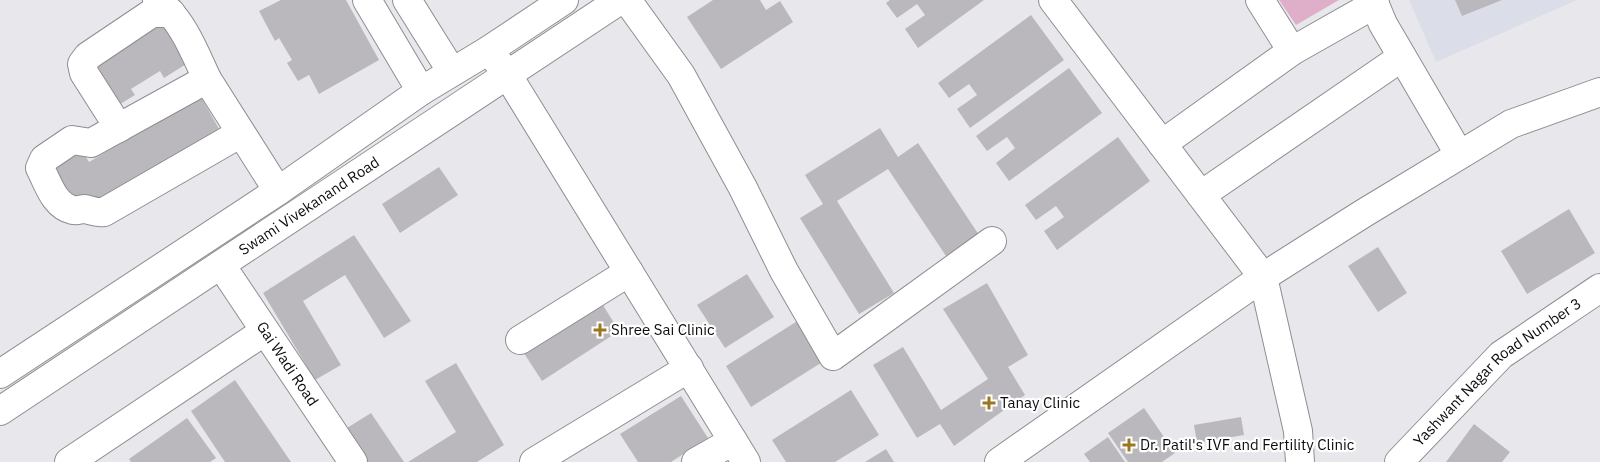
<svg xmlns="http://www.w3.org/2000/svg" width="1600" height="462" viewBox="0 0 1600 462" font-family="'IBM Plex Sans',sans-serif">
<style>
.built{fill:#dbdee9}
.green{fill:#dfafca}
.building{fill:#bab8bc}
.lines{fill:none;stroke-linecap:round;stroke-linejoin:round}
.minor-casing{stroke:#8d8e91;stroke-width:30}
.major-casing{stroke:#8d8e91;stroke-width:30}
.minor{stroke:#fff;stroke-width:28}
.major{stroke:#fff;stroke-width:28}
.poi-dot{fill:#9a7722;stroke:#fff;stroke-width:2}
.labels{text-anchor:middle;stroke-width:4.5;stroke-linejoin:round;paint-order:stroke}
.street-label{font-size:15px;fill:#0c0c0d;stroke:#fff}
.poi-label{font-size:15px;fill:#0c0c0d;stroke:#fff;text-anchor:start}
</style>
<rect width="100%" height="100%" fill="#e8e8ec"/>
<path class="built" d="M1409,0H1577L1436,62Z"/>
<path class="green" d="M1279,0H1339L1296,25Z"/>
<path class="building" d="M281,0H346L379,60L319,94L309,75L298,81L287,63L292,60L279,38L275,41L259,11Z
M713,0H760L766,10L780,1L793,22L721,69L687,17Z
M890,0H984L918,48L905,29L925,15L917,4L897,18L886,3Z
M1455,0H1502L1462,16Z
M161,14L191,61L164,78L160,71L131,89L135,95L117,106L94,65Z
M1031,15L1064,60L970,128L957,109L977,95L969,84L949,98L938,83Z
M1069,68L1102,113L1009,181L996,163L1015,148L1007,137L987,151L976,136Z
M201,97L222,134L93,208L72,206L47,167L80,147L89,162Z
M880,128L898,157L918,143L979,235L946,256L888,169L837,201L894,293L859,314L800,218L823,204L805,175Z
M1118,137L1150,181L1057,250L1044,231L1064,217L1056,206L1036,220L1025,205Z
M439,167L458,195L400,233L382,204Z
M1569,209L1595,253L1527,294L1501,251Z
M354,235L411,321L384,338L345,275L303,301L341,365L315,380L263,293Z
M1378,247L1407,293L1378,312L1348,266Z
M747,274L774,317L725,348L697,305Z
M987,283L1028,355L1008,367L1025,395L954,446L940,424L917,438L873,365L903,347L941,410L988,379L943,309Z
M598,297L619,331L542,381L520,347Z
M799,320L824,361L751,407L726,366Z
M456,363L504,445L477,462H408L456,432L425,381Z
M235,380L291,462H225L191,411Z
M851,390L879,435L835,462H786L772,440Z
M681,396L708,438L671,462H638L620,434Z
M1144,408L1175,453L1162,462H1128L1108,433Z
M371,413L404,462H367L347,428Z
M1241,417L1244,435L1197,443L1194,425Z
M187,418L216,458L210,462H131L129,459Z
M1474,424L1510,452L1502,462H1446Z
M1108,437L1125,462H1090L1084,454Z
M886,449L894,462H865Z"/>
<g class="lines">
<defs>
<g id="minor">
<path d="M367,0L421,91"/>
<path d="M407,0L452,72"/>
<path d="M627,0L681,75L743,188L784,271L833,356L992,241"/>
<path d="M1053,0L1263,277L1298,431L1300,462"/>
<path d="M1260,0L1292,51"/>
<path d="M1373,0L1383,24L1459,154"/>
<path d="M157,1C182,18 195,53 207,79"/>
<path d="M489,50L507,74L746,462"/>
<path d="M119,128L84,73L82,64L88,56L152,13H171"/>
<path d="M241,133L104,212C96,213 93,211 85,209C81,209 77,211 73,210C54,206 48,183 40,168L44,159L72,140L91,143L207,79L278,191"/>
<path d="M1162,144L1292,51L1375,4"/>
<path d="M1201,195L1402,57"/>
<path id="s1" d="M221,265L353,462"/>
<path d="M520,340L629,272"/>
<path d="M69,462L265,331"/>
<path d="M534,462L689,368"/>
<path d="M696,462L733,441"/>
<path d="M999,462L1263,277L1364,213L1511,124L1600,92"/>
<path id="s2" d="M1399,462L1501,355L1600,288"/>
</g>
<g id="major">
<path d="M0,374L278,191L421,91L489,50L564,0"/>
<path id="s3" d="M0,411L620,0"/>
</g>
</defs>
<use href="#minor" class="minor-casing"/>
<use href="#major" class="major-casing"/>
<use href="#minor" class="minor"/>
<use href="#major" class="major"/>
</g>
<g class="poi-dot">
<path d="M597.5 322.5h5v5h5v5h-5v5h-5v-5h-5v-5h5z"/>
<path d="M986.5 395.5h5v5h5v5h-5v5h-5v-5h-5v-5h5z"/>
<path d="M1126.5 437.5h5v5h5v5h-5v5h-5v-5h-5v-5h5z"/>
</g>
<g class="labels">
<g class="street-label">
<text dy="5" stroke="none"><textPath href="#s3" startOffset="371">Swami Vivekanand Road</textPath></text>
<text dy="5" stroke="none"><textPath href="#s1" startOffset="119">Gai Wadi Road</textPath></text>
<text dy="5" stroke="none"><textPath href="#s2" startOffset="134">Yashwant Nagar Road Number 3</textPath></text>
</g>
<g class="poi-label">
<text x="611" y="335">Shree Sai Clinic</text>
<text x="1000" y="408">Tanay Clinic</text>
<text x="1140" y="450">Dr. Patil's IVF and Fertility Clinic</text>
</g>
</g>
</svg>
